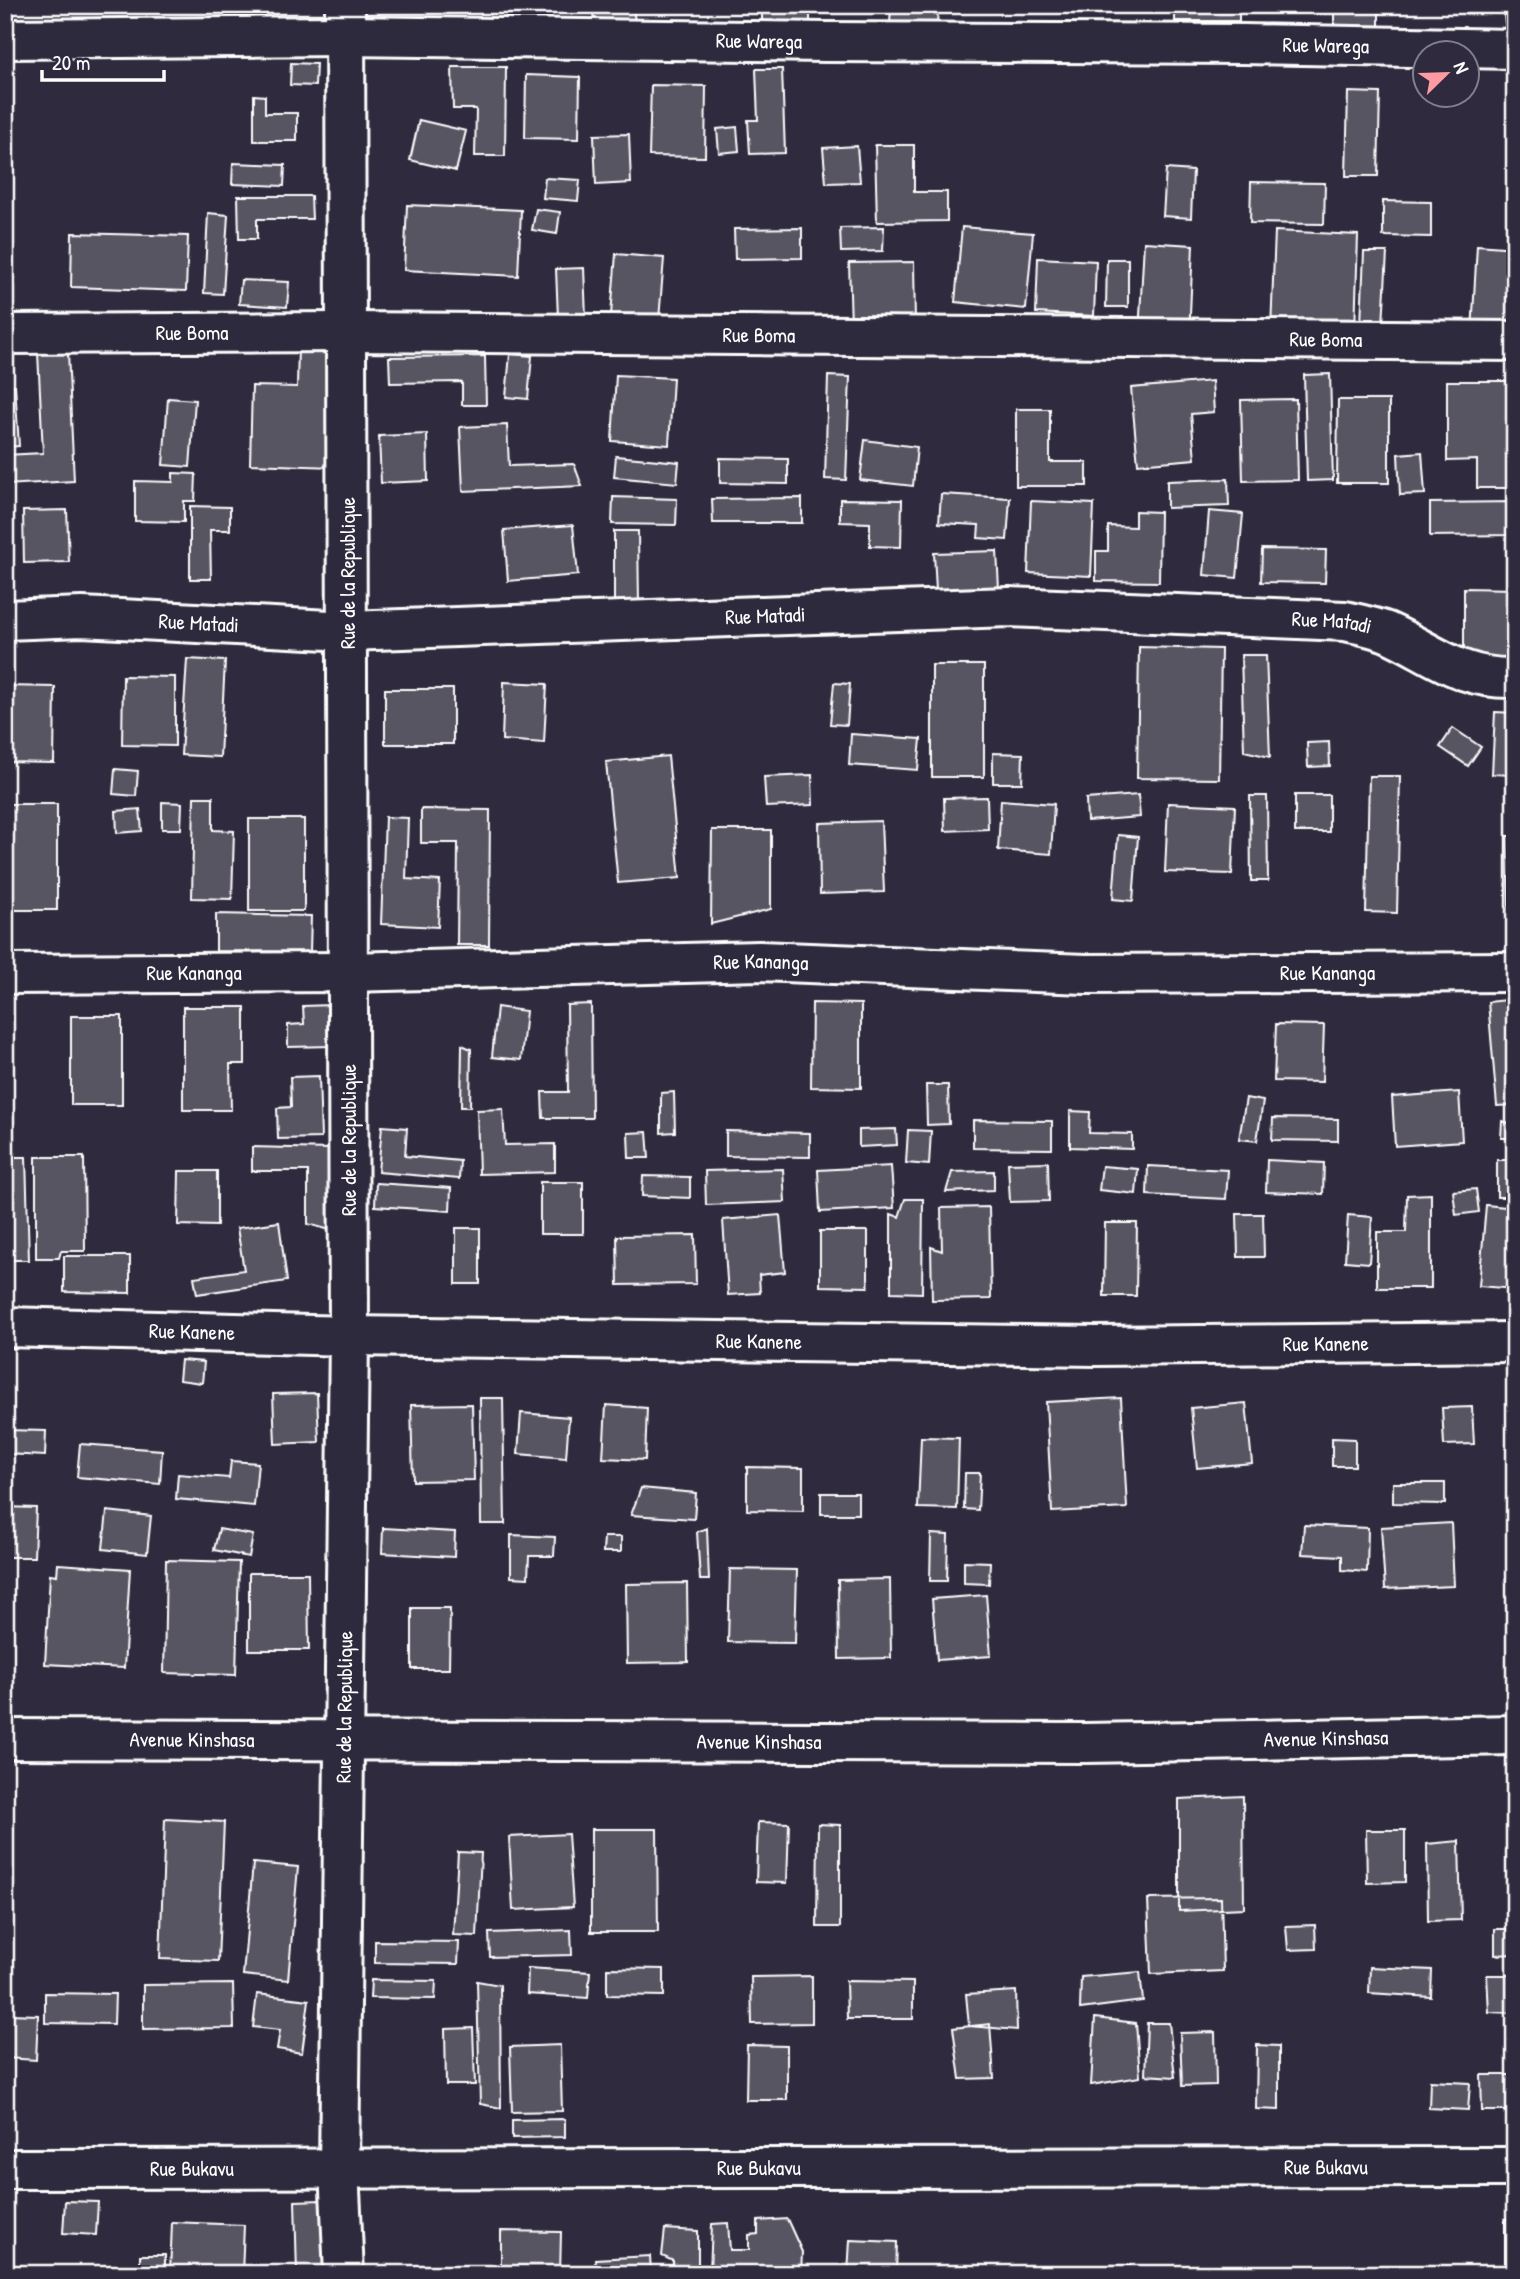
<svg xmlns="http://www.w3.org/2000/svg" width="1520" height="2279" viewBox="0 0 1520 2279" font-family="'Patrick Hand',sans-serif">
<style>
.building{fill:#595564;stroke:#fff;stroke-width:2}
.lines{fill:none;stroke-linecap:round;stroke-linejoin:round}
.minor-casing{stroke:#fff;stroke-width:44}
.minor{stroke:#2f2a3d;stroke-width:38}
.labels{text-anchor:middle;stroke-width:5;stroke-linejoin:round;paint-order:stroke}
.street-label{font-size:21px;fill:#fff;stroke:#2f2a3d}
</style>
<rect width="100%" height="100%" fill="#2f2a3d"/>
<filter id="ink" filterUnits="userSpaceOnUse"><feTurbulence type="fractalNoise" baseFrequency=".0143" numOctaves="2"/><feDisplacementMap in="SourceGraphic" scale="14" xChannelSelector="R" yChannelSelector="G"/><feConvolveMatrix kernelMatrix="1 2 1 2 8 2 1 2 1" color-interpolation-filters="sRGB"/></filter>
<g filter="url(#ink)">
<path class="building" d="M466,5H497L496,13Z
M507,5H537L536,27L506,26Z
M591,5H632L636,25L596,28Z
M762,5H810V24L762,21Z
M891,5H938L937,26L890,25Z
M1027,5H1074L1075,10L1027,12Z
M1175,5H1239V21H1175Z
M1270,5H1326V9H1270Z
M1334,5H1379V29L1334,30Z
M1503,5H1515V33H1506Z
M291,63L316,64L315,86L290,85Z
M452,67H506L505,156H475L476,109H453Z
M756,69H782L785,153L750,154L748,120H758Z
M526,75L580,77L579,139L525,138Z
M651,85L706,86L705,157L649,156Z
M1348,92L1380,93L1378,176H1346Z
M254,95L265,96V113H297V141H254Z
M419,120L466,131L456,171L410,160Z
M737,127L739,151L719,153L717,129Z
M629,134L631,183L596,185L594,135Z
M875,145H914V192H947V221L877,222Z
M857,146L860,182L826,183L823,148Z
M233,163L285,165L284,186L232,184Z
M1166,169L1193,171L1191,218L1163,216Z
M5,172H13L11,212H5Z
M545,178L580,180L578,201L543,198Z
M1251,182L1325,183L1324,224L1250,223Z
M238,196H311L312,219H257V239H239Z
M1383,201L1431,202V237L1383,236Z
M407,205L521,210L518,276L404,270Z
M536,209L560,212L557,234L532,230Z
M208,213L228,215L223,294L204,293Z
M884,227L883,251L841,252L840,228Z
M962,227L1033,233L1026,309L955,302Z
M802,228V258L735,259L734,229Z
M1275,231L1358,235L1355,332L1271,329Z
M72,233L188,236L186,291L71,287Z
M1144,242L1193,245L1189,337L1139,334Z
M1477,245L1515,248V335L1472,332Z
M1364,252H1387L1383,326L1361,325Z
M616,254L664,258L659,320L611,315Z
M1038,258L1096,261L1094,316L1036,313Z
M1107,259H1128V307H1106Z
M914,262L915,323L851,325L849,263Z
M584,268L586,317L558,318L556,269Z
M241,280L289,282L287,307L239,304Z
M298,346L336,347L333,467L250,464L252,386L297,387Z
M68,352L74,481L5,485V455L43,453L38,353Z
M510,354L532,356L528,399L506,397Z
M485,356L486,405H462V382L390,383L389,357Z
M1330,374L1333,480L1307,481L1304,375Z
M616,375L673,378L669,445L612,441Z
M828,376L850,377L846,480L825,479Z
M1212,381L1214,412L1191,414L1195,459L1138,464L1131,388Z
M1447,381H1515V488H1477V460L1447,461Z
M15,385L19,446L5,447V386Z
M168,398L195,400L190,467L163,465Z
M1296,399L1298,480L1243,481L1241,400Z
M1338,400H1389V483H1337Z
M1016,409H1050V462H1087V486H1016Z
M507,425L509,466L574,464L582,486L463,491L460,427Z
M427,434L428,481L381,483L379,436Z
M865,440L917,447L913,486L860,480Z
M1422,452L1425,494L1400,495L1398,454Z
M616,456L679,462L677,483L614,477Z
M720,458L788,459V484L720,483Z
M173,473L196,474L195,501H184V522L135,521V481L173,482Z
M1228,479L1229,506L1167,508V481Z
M941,494L1010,498L1007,540L978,538L979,525L939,523Z
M613,497L677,499L676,525L612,524Z
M802,498V523H713L712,499Z
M840,499L902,500L901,547L870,546V523L840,522Z
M1031,501L1094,504L1091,576L1028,573Z
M1515,502V535L1430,536V503Z
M190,506L230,507V530H210L211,579H190Z
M67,510L69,562L24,563L23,511Z
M1135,511L1160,512L1159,582L1096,581V551H1108V526L1135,527Z
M1209,511L1243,514L1237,578L1204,575Z
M573,525L578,575L508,581L504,530Z
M614,531H638L639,604H614Z
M1262,549L1326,550L1325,583L1261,582Z
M997,551L999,589L936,591L934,553Z
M1464,588L1515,589V659H1464Z
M1139,647L1221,649L1219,779L1137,778Z
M1241,655H1266L1270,757L1244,751Z
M187,659L225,661L220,757L181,755Z
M932,665H984V777H932Z
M123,676L175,677V746L122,745Z
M504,682L547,684L544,743L502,740Z
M834,683L850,684L847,725L830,724Z
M5,686L55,687L54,763L5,762Z
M385,689H453V744H385Z
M1495,712L1515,713V775L1492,774Z
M1453,728L1481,747L1468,766L1440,747Z
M851,734L921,739L918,770L849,765Z
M1329,742L1330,766L1308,767L1307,743Z
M993,753L1023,754L1022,783H993Z
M668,756L680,878L618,883L606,762Z
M115,769L138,771L136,796L113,794Z
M812,775L813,805L766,807L764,777Z
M1369,776H1400L1397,913L1366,912Z
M1138,795L1140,817L1087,821L1086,799Z
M1295,795H1329V832H1295Z
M1250,796H1267L1268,881H1251Z
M194,797H213V830L234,831L232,899L192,898Z
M987,797L988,829L945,831L944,798Z
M1001,800L1054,804L1051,854L998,850Z
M162,802L182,803L181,829H162Z
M1168,803L1235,806L1232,874L1165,872Z
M5,804H57V910H5Z
M140,809L142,831L117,833L116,811Z
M421,809L490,810L489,945H457L458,843H421Z
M385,817L408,818L406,879L440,881L438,927L381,924Z
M249,819H304V911H249Z
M881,821L884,892L820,894L819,823Z
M712,830H771V909L711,924Z
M1118,835L1138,837L1133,901L1113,899Z
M1507,836H1515V921H1509Z
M216,914L311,916L310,952L216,951Z
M1515,999V1105L1497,1106L1488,1002Z
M812,1003L861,1004V1088L811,1087Z
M591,1004L592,1118H543L542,1092H568L567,1005Z
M331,1005L332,1046L288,1047V1025L304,1024L303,1006Z
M183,1007H245V1064H230L231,1110H183Z
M497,1007L526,1011L521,1060L492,1057Z
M71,1016H122V1105H71Z
M1276,1024L1324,1025L1322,1082L1274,1081Z
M462,1045L471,1049L470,1107H461Z
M319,1076L321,1138L278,1139L277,1108L291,1107L290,1077Z
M926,1085H948L949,1124L927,1125Z
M674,1092L675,1132L661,1133V1093Z
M1459,1092L1462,1141L1395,1146L1392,1097Z
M1246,1098L1263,1101L1257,1141L1239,1139Z
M503,1109L505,1145L555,1144V1172L479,1174L477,1110Z
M1070,1111L1090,1112L1089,1133L1132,1134V1149L1070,1147Z
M1273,1118L1338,1119V1141L1272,1140Z
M973,1120L1052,1121V1149L973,1148Z
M1502,1121L1509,1123L1508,1138H1501Z
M382,1126L407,1128L405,1156L460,1161L459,1179L378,1172Z
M896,1129L897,1145L859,1147V1130Z
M908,1130L931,1131L929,1165L906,1163Z
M726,1131L810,1133V1157L726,1156Z
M647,1132L649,1158H629L628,1133Z
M252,1147L330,1149V1230L308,1224V1171H252Z
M5,1157H26L29,1260H5V1245L11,1244L10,1185H5Z
M36,1157H84L85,1251H61L59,1258H36Z
M1267,1160L1324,1163L1323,1194L1266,1192Z
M1497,1160H1515V1197H1497Z
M1048,1162L1049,1201L1010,1202L1008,1163Z
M891,1166L894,1208L820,1212L818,1170Z
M1102,1166L1138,1169L1136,1194L1099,1190Z
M1148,1166L1228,1170L1226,1199L1147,1195Z
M783,1169L785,1202L706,1205L705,1171Z
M179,1171H217V1226L178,1225Z
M994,1171V1190L946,1192L952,1172Z
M643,1176L690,1177V1198L642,1196Z
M540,1182H583V1234H540Z
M376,1183L451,1188L450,1211L375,1206Z
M1476,1189L1479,1212L1456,1215L1453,1191Z
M1431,1194V1288H1377V1232H1406L1407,1195Z
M905,1199H923L922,1293L891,1292V1214L899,1217Z
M1486,1205L1515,1208V1289L1479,1286Z
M989,1207L991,1299L932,1300L931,1247L942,1251L941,1208Z
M1237,1214H1263L1264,1257H1238Z
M780,1215L785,1272L759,1275L760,1293L728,1295L723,1220Z
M1348,1215L1372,1217L1369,1263L1345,1261Z
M279,1222L287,1281L197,1294L194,1277L244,1270L237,1228Z
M1105,1223H1137L1136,1296H1104Z
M456,1228H480V1284H456Z
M820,1231H868V1287L820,1286Z
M695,1235L696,1284L618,1285L617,1236Z
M64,1256H130V1293L64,1292Z
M181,1360L204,1362L202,1383L179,1380Z
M317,1393L319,1442L275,1444L273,1394Z
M480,1398H503L505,1524H481Z
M1121,1398L1127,1508L1052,1512L1046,1402Z
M1246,1403L1252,1463L1197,1468L1191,1408Z
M472,1404L474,1480L413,1481L411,1405Z
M606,1405L647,1408L645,1460L603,1458Z
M1472,1407L1474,1444L1444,1445L1442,1408Z
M521,1413L569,1417L566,1458L518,1454Z
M5,1430L46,1431L45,1456L5,1454Z
M921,1437L959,1438L957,1509L918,1508Z
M1332,1438L1355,1439V1466H1332Z
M80,1444L162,1450L160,1484L77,1477Z
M231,1461L258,1463L254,1506L176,1499L178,1474L229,1478Z
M747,1467L803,1468V1511L747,1510Z
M965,1473H980L978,1510L964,1509Z
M1393,1483H1445V1504L1393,1503Z
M641,1488L696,1493L694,1519L631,1515Z
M821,1493H858V1514H821Z
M5,1507L36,1508L34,1557H5Z
M107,1511L151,1516L147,1554L103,1549Z
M1451,1523L1454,1586L1385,1589L1381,1527Z
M1304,1525L1368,1528L1367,1572L1342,1570V1556L1302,1554Z
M383,1528L455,1532L454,1557L382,1553Z
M707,1528L709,1580H700L697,1532Z
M219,1529L253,1535L249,1557L214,1550Z
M931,1534L948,1535L947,1581H930Z
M511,1535L555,1537L554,1556H529L528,1578L511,1577Z
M604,1537H621V1552H603Z
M166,1560L239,1562L236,1675L164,1673Z
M964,1561L990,1562L989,1584L964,1583Z
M58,1564L130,1569L124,1668L45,1664L50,1574L57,1575Z
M730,1569L797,1570L795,1643L728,1642Z
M249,1573H308L309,1650H249Z
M890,1579L891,1658L839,1659L838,1580Z
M687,1583L688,1662L627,1663L626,1584Z
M986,1595L991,1656L937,1660L932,1599Z
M412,1608H450L449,1669H412Z
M1243,1796L1244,1908L1179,1911V1799Z
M165,1819L224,1822L218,1961L160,1959Z
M758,1822L789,1823L787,1883L756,1882Z
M818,1824L840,1825V1927H817Z
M591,1829H657L658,1932H591Z
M1366,1830H1405V1882L1367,1883Z
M568,1834L573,1907L513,1910L509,1837Z
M1459,1841L1461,1920L1428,1921L1427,1844Z
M458,1852L481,1853L477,1936L453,1935Z
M253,1863L298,1867L288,1980L243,1975Z
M1221,1898L1223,1971L1151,1974L1148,1899Z
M1315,1925L1316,1949L1288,1950L1286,1926Z
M1495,1929H1515V1954L1495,1955Z
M571,1930L572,1955L490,1957L489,1933Z
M375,1941L459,1942L458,1964L375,1963Z
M1370,1967L1432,1970L1431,1997L1369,1993Z
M528,1968L590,1972L588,1998L527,1994Z
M607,1968L664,1969V1996L607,1995Z
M1140,1972L1143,2001L1080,2009L1081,1977Z
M1487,1975H1515V2013L1489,2012Z
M812,1976V2023L752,2024L751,1977Z
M371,1980L436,1981L435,1999L370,1998Z
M477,1981L500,1985L501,2108L480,2104Z
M846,1981L913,1982V2019H847Z
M233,1984L234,2028L143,2029V1985Z
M1016,1991L1017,2030L969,2026L966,1994Z
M45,1993L115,1994L114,2024L45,2023Z
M257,1994L309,2000L302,2053L277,2049L280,2030L253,2027Z
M9,2014L38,2015L36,2060L6,2058Z
M1095,2018L1136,2023L1140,2077L1091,2085Z
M1147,2023H1169L1175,2077L1145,2075Z
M990,2024L994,2078L960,2079L953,2028Z
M473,2028L475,2085H446L445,2029Z
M1215,2032L1216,2085L1182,2086L1180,2033Z
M560,2045L562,2111L512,2112L510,2047Z
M747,2045L787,2046V2100H746Z
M1257,2045L1279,2046V2110L1256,2109Z
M1481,2075H1515V2111H1482Z
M1430,2081L1470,2083L1468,2110L1429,2108Z
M565,2119V2137L512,2138V2120Z
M322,2200L325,2274H297L295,2201Z
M65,2201L98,2202L96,2235L63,2233Z
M787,2219L802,2252L801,2274H758L755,2268L710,2272L712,2224L728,2223L730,2250H749V2235L758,2234V2221Z
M1505,2219H1515V2265H1505Z
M172,2222L244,2225L242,2274H170Z
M665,2229L698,2231V2274H673V2261L662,2256Z
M501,2231L561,2232L560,2274H501Z
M850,2240L897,2242L896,2274H848Z
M140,2255H165V2274H140Z
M650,2256L651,2274H596L595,2259Z
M1098,2265L1130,2266L1131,2274H1098Z"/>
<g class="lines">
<defs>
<g id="minor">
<path id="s1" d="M5,39L344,36L826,42L1244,44L1515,49"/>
<path id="s2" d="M5,334L347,332L1515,341"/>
<path id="s3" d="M5,620L82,617L348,631L1009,607L1345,621C1359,624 1374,627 1387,632C1434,653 1460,680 1515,678"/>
<path id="s4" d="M5,974L349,972L759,961L1086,974L1515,972"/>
<path id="s5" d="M5,1327L349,1336L1096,1346L1515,1342"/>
<path id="s6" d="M5,1739L1086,1743L1515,1735"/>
<path id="s7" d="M5,2169L1515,2167"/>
<path id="s8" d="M344,2274L339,2169L349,1336L345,5"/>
</g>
</defs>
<use href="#minor" class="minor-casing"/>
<use href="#minor" class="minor"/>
</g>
</g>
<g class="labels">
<g class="street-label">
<text dy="7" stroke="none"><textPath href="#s1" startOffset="754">Rue Warega</textPath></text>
<text dy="7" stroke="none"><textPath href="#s1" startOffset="1321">Rue Warega</textPath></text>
<text dy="7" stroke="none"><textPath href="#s2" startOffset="187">Rue Boma</textPath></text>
<text dy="7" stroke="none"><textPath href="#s2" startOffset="754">Rue Boma</textPath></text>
<text dy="7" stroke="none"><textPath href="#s2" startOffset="1321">Rue Boma</textPath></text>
<text transform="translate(348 573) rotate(-90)" y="7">Rue de la Republique</text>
<text dy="7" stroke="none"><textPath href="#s3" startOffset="761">Rue Matadi</textPath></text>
<text dy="7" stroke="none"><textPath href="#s3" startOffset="194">Rue Matadi</textPath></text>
<text dy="7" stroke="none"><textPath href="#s3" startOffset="1328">Rue Matadi</textPath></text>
<text dy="7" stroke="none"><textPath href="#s4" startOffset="756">Rue Kananga</textPath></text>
<text dy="7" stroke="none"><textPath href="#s4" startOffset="189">Rue Kananga</textPath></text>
<text dy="7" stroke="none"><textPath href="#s4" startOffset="1323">Rue Kananga</textPath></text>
<text transform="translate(349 1140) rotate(-90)" y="7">Rue de la Republique</text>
<text dy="7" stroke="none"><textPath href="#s5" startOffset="187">Rue Kanene</textPath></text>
<text dy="7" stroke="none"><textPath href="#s5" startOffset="754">Rue Kanene</textPath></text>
<text dy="7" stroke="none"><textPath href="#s5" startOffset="1321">Rue Kanene</textPath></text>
<text dy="7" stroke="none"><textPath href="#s8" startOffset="567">Rue de la Republique</textPath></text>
<text dy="7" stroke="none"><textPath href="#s6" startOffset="1321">Avenue Kinshasa</textPath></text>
<text dy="7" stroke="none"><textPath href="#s6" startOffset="187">Avenue Kinshasa</textPath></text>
<text dy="7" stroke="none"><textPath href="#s6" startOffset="754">Avenue Kinshasa</textPath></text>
<text dy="7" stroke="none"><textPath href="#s7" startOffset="1321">Rue Bukavu</textPath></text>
<text dy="7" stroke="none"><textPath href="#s7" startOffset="754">Rue Bukavu</textPath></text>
<text dy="7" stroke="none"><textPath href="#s7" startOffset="187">Rue Bukavu</textPath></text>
</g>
</g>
<rect width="1520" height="2279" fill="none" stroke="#2f2a3d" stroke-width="28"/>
<rect x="14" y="14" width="1492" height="2251" fill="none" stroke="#fff" stroke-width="2.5" filter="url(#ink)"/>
<g transform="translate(1446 74) rotate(67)"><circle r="33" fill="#2f2a3d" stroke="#827f8b" stroke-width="2"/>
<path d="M0-5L12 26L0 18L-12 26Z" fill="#ff9aa2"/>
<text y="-10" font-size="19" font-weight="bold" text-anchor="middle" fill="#ffffff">N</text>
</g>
<path d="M42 70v10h122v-10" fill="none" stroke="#ffffff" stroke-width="3.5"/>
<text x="52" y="70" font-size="21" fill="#ffffff" stroke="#2f2a3d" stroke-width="5" paint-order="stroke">20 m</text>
</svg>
